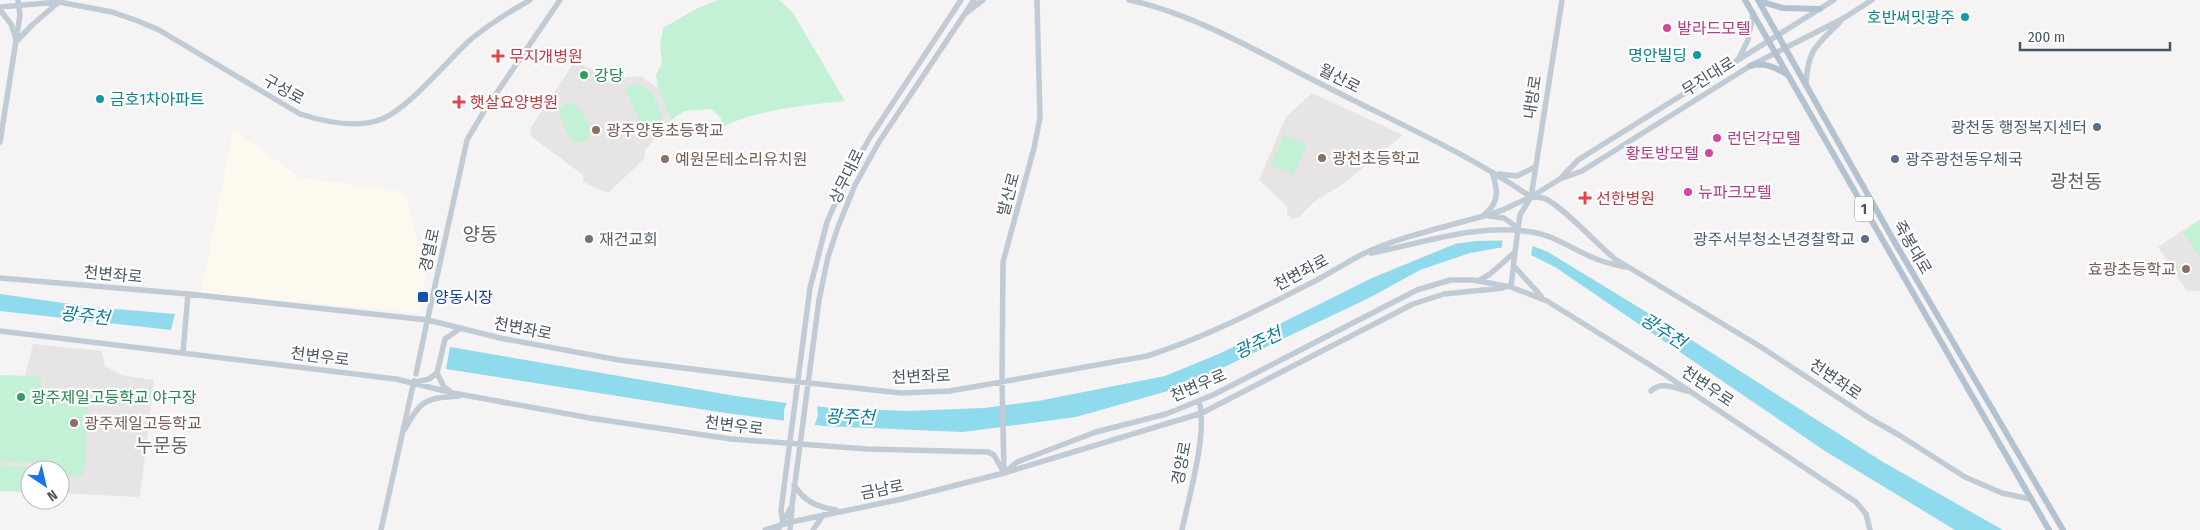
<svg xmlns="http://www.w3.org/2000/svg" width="2200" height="530" viewBox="0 0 2200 530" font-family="'Fira Sans Condensed','Noto Sans KR',sans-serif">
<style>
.commercial{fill:#fdf9ef}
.education{fill:#e6e4e5}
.green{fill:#c3f1d5}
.water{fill:#90daee}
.pier{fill:#f5f3f3}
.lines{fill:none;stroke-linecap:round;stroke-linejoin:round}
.secondary{stroke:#c1cbd6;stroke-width:5.5}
.primary{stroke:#b3c2d1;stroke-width:6}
.secondary-bridge{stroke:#c1cbd6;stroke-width:5.5}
.culture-dot{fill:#0f9aa8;stroke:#fff;stroke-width:2}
.hotel-dot{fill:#d1479c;stroke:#fff;stroke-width:2}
.health-dot{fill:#e0444e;stroke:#fff;stroke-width:2}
.leisure-dot{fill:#2e9e5b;stroke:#fff;stroke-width:2}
.service-dot{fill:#5c6f8a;stroke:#fff;stroke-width:2}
.education-dot{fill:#8d6e63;stroke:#fff;stroke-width:2}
.worship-dot{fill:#6b7280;stroke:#fff;stroke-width:2}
.transit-dot{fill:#1a4fb4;stroke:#fff;stroke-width:2}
.labels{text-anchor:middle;stroke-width:4.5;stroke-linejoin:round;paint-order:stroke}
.shield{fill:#fff;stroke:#808990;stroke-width:1}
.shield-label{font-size:15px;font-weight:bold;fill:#4a5661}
.culture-label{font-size:16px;fill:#0d838f;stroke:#fff;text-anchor:end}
.hotel-label{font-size:16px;fill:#b23c85;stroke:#fff;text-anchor:start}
.health-label{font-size:16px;fill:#be3a42;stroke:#fff;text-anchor:start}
.leisure-label{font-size:16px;fill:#27864d;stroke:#fff;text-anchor:start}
.street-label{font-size:16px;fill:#4a5661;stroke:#fff}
.service-label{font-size:16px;fill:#4e5e75;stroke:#fff;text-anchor:end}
.education-label{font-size:16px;fill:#785e54;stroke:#fff;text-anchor:start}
.worship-label{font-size:16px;fill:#5b616d;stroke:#fff;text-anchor:start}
.transit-label{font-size:16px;fill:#164399;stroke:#fff;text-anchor:start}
.water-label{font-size:18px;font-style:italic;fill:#0c7c9b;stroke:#fff}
.quarter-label{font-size:19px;fill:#5f6368;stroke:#fff}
</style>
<rect width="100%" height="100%" fill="#f5f3f3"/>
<path class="commercial" d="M233,130L301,178L395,190L407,199L425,272L424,286L419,313L201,293Z"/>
<path class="education" d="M575,61L596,71V84H602L622,78L640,76L658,88L671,120L645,150L644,159L608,193L583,182V175L532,137L530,133L531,127Z
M1312,93L1403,135L1343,184L1315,201L1300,216L1293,219L1287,214V206L1259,180L1286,117Z
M2200,219V291H2187L2158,247Z
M33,344L102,351L105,366L121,375L154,380L140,497L60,493V470H30V492H28L27,467L0,466V377L2,375L25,376Z"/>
<path class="green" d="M718,0H779L793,13L845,101C812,104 749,111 721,128V118L711,109L684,111L671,120L658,88L656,75L662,63L660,46L663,28L696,9Z
M633,84C652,84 656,103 663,118L651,133L647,123H641L625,89Z
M568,103C581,102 589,124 591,135L583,143C566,143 564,125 559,111L561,107Z
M1284,135L1307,145L1293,175L1271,165Z
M2200,221V256H2199L2183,232Z
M2,375L41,377L40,389L89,392L85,465H82L85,469L83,475L60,476V470H49L52,464L0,461V377Z
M0,466L28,467V492L0,491Z"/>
<path class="water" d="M1518,240L1548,252L1671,327L1883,462L2003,530H1955L1825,451L1555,267L1519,249L1498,248L1470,253L1420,270L1371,297L1182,387L1076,417L963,432L823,426L719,412L446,369L450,347L736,396L786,403L832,408L907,411L984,408L1038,401L1165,376L1221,353L1372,278L1455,244L1476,241Z
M0,294L92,307L175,314L171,330L0,311Z"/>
<path class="pier" d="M1503,238H1519L1533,243L1531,256L1519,251H1501Z
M788,400L817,404L818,415L814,427L784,423V410Z"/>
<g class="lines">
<path class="secondary" d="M1129,0C1196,14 1265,56 1327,87C1395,122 1467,153 1531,197
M0,7L59,2L112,12L138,21L159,30L300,114C325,122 357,129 382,119C409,108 447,61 470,40C489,24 509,12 530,0
M0,10L11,24L16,39
M966,13L983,0
M17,41L32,25L59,2
M1739,58L1748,40L1753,13
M1806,86C1807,50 1816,46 1840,22
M0,142L20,15L18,0
M1499,174L1517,176L1535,167
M1561,178L1578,160L1834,0
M1531,197L1562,0
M1484,215C1500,202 1498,190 1492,172
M1520,215L1531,197L1560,179L1582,171L1750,66L1844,18L1872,0
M1489,216L1504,218L1518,228
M1371,253C1424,243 1477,223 1532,232C1557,236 1576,252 1599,260C1607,263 1616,265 1625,267
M1514,266L1541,296
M0,278L188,294L428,320L500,338L619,360L773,379L901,393L950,391L1147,356C1205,338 1262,308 1317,280C1332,272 1347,262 1363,254C1406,234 1452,226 1497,212C1512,208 1527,194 1543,198C1556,200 1600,247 1615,259L1761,347L1869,418L1899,435L1965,477L2002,493L2030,499
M1478,281L1490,274L1515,252
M1511,287L1515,252
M0,331L396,379L453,393L590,418L731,439L867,449L988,452L994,455L1004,473
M425,331L467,140L483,113L560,0
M183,352L188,294
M437,373L444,387L449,390
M416,382L429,379L437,373L445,339L461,328
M1651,391C1661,381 1675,388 1687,391
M405,429C421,400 425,398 459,396
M1004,473L1017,462L1096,432L1166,414L1213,395L1417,290L1450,280H1473L1511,287L1547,301L1658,370L1856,502L1866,514L1870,530
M1004,473L1002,381L1003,262L1034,148L1040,118L1037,0
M794,485C805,502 817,507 836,510
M783,524L781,510L810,288L827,222L841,190L869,139L961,0
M381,530L414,381
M765,530L791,522L902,499L1004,473L1202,413L1413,304L1444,294L1503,288
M778,530L792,506L819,300L828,257L838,227L855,185L879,142L974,0
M790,530L792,508
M813,530L823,515
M1182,530C1189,496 1208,433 1199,401"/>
<path class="primary" d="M1745,0L2049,530
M1758,0L1894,241L2063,530
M1759,1L1783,8L1820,9
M1750,66C1764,62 1775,67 1786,74"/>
<path class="secondary-bridge" d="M1515,252L1520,215
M416,374L425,331"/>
</g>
<g class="culture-dot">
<circle cx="1965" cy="17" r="5"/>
<circle cx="1697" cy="55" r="5"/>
<circle cx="100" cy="99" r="5"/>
</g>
<g class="hotel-dot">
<circle cx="1667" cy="28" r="5"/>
<circle cx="1717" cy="138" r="5"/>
<circle cx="1709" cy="153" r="5"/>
<circle cx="1688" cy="192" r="5"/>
</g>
<g class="health-dot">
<path d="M495.5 48.5h5v5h5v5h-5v5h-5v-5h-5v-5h5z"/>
<path d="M456.5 94.5h5v5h5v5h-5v5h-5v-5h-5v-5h5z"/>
<path d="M1582.5 190.5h5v5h5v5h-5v5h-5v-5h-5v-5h5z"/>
</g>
<g class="leisure-dot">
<circle cx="584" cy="75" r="5"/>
<circle cx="21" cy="397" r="5"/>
</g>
<g class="service-dot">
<circle cx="2097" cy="127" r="5"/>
<circle cx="1895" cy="159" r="5"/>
<circle cx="1865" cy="239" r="5"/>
</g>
<g class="education-dot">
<circle cx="596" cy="130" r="5"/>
<circle cx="1322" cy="158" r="5"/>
<circle cx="665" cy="159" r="5"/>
<circle cx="2186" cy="269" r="5"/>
<circle cx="74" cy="423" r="5"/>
</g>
<circle class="worship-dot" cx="589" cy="239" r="5"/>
<rect class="transit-dot" x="417" y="291" width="12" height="12" rx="2.5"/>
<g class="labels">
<rect class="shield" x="1855" y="196.5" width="18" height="25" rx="4"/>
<g class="shield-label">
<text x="1864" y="214">1</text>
</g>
<g class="culture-label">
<text x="1955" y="23">호반써밋광주</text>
<text x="1687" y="61">명안빌딩</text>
<text x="110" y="105" text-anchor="start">금호1차아파트</text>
</g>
<g class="hotel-label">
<text x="1677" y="34">발라드모텔</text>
<text x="1727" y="144">런던각모텔</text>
<text x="1699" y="159" text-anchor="end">황토방모텔</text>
<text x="1698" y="198">뉴파크모텔</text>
</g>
<g class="health-label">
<text x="509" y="62">무지개병원</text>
<text x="470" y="108">햇살요양병원</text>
<text x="1596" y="204">선한병원</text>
</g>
<g class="leisure-label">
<text x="594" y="81">강당</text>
<text x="31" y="403">광주제일고등학교 야구장</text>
</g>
<g class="street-label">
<text transform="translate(1708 76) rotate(-32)" y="6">무진대로</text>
<text transform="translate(1340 78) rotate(27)" y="6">월산로</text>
<text transform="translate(284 89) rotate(29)" y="6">구성로</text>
<text transform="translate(1532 97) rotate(-81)" y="6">내방로</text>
<text transform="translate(846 176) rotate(-64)" y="6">상무대로</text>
<text transform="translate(1008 194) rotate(-75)" y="6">발산로</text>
<text transform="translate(1913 247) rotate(60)" y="6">죽봉대로</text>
<text transform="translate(429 250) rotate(-78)" y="6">경열로</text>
<text transform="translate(1301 272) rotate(-28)" y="6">천변좌로</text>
<text transform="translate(113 274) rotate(5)" y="6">천변좌로</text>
<text transform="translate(523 328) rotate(11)" y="6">천변좌로</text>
<text transform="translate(320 356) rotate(7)" y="6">천변우로</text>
<text transform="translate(921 376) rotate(-2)" y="6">천변좌로</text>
<text transform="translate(1836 379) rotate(34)" y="6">천변좌로</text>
<text transform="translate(1198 385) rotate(-23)" y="6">천변우로</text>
<text transform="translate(1708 386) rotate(34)" y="6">천변우로</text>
<text transform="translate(734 425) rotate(7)" y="6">천변우로</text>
<text transform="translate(1181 463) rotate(-79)" y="6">경양로</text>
<text transform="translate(882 489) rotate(-11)" y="6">금남로</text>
</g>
<g class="service-label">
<text x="2087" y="133">광천동 행정복지센터</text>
<text x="1905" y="165" text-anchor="start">광주광천동우체국</text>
<text x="1855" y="245">광주서부청소년경찰학교</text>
</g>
<g class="education-label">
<text x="606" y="136">광주양동초등학교</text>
<text x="1332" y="164">광천초등학교</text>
<text x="675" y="165">예원몬테소리유치원</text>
<text x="2176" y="275" text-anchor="end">효광초등학교</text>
<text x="84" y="429">광주제일고등학교</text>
</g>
<g class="worship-label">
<text x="599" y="245">재건교회</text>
</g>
<g class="transit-label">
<text x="434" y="303">양동시장</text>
</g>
<g class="water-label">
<text transform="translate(85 316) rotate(6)" y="6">광주천</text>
<text transform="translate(1663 331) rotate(33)" y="6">광주천</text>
<text transform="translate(1258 343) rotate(-25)" y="6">광주천</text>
<text transform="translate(850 417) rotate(2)" y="6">광주천</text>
</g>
<g class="quarter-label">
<text x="2076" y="188">광천동</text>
<text x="480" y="241">양동</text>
<text x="162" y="452">누문동</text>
</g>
</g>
<g transform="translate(45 485) rotate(145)"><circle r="24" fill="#ffffff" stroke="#b7bbc0"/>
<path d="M0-4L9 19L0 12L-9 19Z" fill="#1a73e8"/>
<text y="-8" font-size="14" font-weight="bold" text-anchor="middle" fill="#4a5661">N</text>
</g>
<path d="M2020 42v8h150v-8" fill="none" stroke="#4a5661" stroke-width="2.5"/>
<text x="2028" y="42" font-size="15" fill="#4a5661" stroke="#ffffff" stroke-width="4" paint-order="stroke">200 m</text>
</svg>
